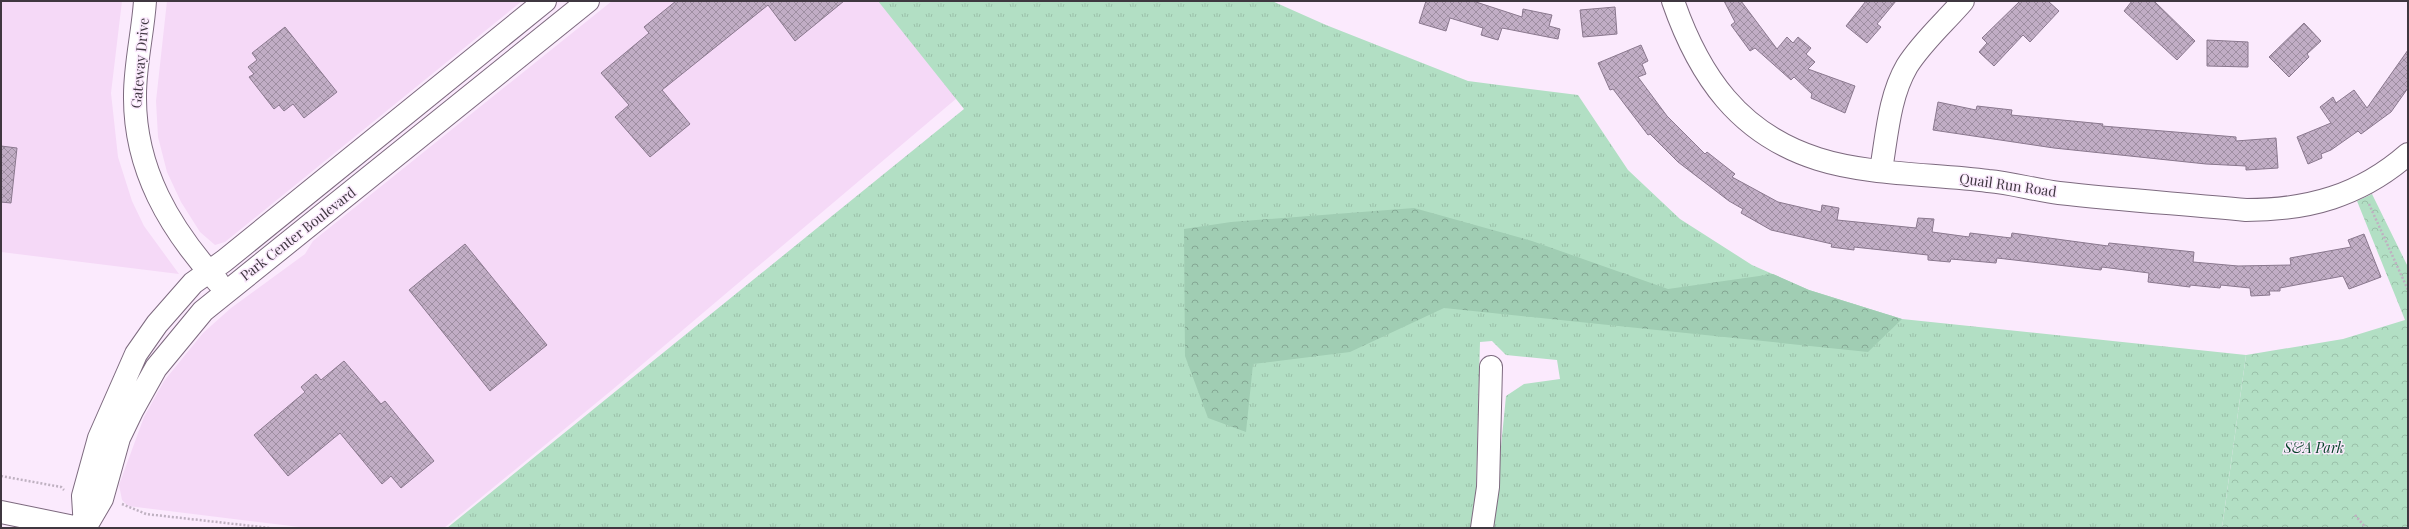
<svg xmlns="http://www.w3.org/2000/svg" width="2409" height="529" viewBox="0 0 2409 529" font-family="'Playfair Display',serif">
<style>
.built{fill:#f5d9f7}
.grass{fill:url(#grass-tufts)}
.forest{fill:url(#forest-crowns)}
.park{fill:url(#park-crowns)}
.building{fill:url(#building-cross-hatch);stroke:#8a788e}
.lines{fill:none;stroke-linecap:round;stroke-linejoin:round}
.minor-casing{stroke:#7d6a7f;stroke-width:24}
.path{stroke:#bfb1c1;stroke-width:2.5;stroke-dasharray:2 2;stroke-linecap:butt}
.minor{stroke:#fff;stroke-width:22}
.labels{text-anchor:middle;stroke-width:3;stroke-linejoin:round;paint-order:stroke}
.street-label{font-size:14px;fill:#3f3740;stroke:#fbeafd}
.park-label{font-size:14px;font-style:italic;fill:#09432a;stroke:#fbeafd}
</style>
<defs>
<pattern id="grass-tufts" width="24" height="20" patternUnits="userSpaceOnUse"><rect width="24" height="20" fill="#b2dfc4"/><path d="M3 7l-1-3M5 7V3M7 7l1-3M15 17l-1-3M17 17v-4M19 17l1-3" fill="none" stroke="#9ac0a9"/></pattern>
<pattern id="forest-crowns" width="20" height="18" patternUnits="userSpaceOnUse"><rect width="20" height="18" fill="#a0cdb3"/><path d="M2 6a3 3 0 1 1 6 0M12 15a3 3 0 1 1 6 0" fill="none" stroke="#84a793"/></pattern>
<pattern id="park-crowns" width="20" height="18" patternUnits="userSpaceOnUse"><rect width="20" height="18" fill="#b2dfc4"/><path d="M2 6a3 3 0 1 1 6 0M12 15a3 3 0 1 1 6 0" fill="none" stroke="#9ac0a9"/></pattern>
<pattern id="building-cross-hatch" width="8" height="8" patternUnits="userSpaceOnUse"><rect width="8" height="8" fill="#c1adc5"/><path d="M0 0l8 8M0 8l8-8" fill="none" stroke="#9e8ea1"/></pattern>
</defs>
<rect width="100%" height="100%" fill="#fbeafd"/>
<path class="built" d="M1,1H122L111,93L118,157L132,201L144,226L179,274L1,252Z
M167,1H522L225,242L215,245L200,232L181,202L167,172L158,137L156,101Z
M612,1H900L970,87L612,390L444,528H308L128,506L122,500L119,485L144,417L164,381L203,333L231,308L305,254L313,241Z"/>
<path class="grass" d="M878,1H1272L1326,25L1468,81L1578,95L1628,170L1680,219L1752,265L1809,290L1902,319L2246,355L2222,528H1493L1506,396L1524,384L1560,379L1557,360L1506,355L1492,341L1480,342L1475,528H447L964,109Z"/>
<path class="forest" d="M1414,208L1532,241L1668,289L1773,274L1809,290L1902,319L1868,352L1444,308L1350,352L1253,364L1246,432L1208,418L1185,356L1184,229L1231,222Z"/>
<path class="park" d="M2372,194L2408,267V528H2222L2246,355L2343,339L2405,320L2357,201Z"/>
<path class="building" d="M676,1H844L795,41L768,5L662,90L690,124L650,157L615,117L629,105L601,73L649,33L644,27Z
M1426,1H1473L1522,17L1523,9L1552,15L1549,26L1560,29L1558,39L1502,28L1498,40L1481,35L1483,28L1450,18L1446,31L1419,23Z
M1724,1H1741L1777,49L1787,37L1793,43L1798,37L1811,48L1806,54L1815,62L1808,69L1855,86L1845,113L1811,98L1812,94L1794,77L1791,80L1755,48L1750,51L1731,25L1735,22Z
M1866,1H1896L1877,24L1881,27L1867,43L1846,26Z
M2020,1H2048L2059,11L2030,42L2023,35L1994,66L1979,52L1987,43L1982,38Z
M2132,1H2154L2195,41L2177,60L2124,11Z
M1615,7L1617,34L1583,37L1580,10Z
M2304,23L2321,41L2307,54L2309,57L2289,77L2269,57Z
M285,27L337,92L304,118L293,104L284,111L279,105L274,109L249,77L254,74L248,67L257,60L252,53Z
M2207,40L2248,42V67L2207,66Z
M1641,45L1648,61L1642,64L1646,74L1638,77L1667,116L1705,154L1707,152L1735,174L1732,177L1778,202L1821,212L1822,205L1839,208L1837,220L1916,228L1918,218L1934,219L1932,232L1969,237L1970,233L2011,238L2012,233L2108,246L2109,243L2194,252L2193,262L2238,266L2291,265L2290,258L2351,247L2348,240L2364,234L2381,277L2349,289L2343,276L2280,288V291H2269L2270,295L2251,296L2250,288L2221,285L2220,288L2190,285V287L2148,282L2149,273L2102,267L2101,270L1997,258L1996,263L1951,259L1950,262L1928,260V255L1854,247V250L1831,247L1832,244L1771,230L1741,213L1743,209L1729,201L1678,162L1650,134L1648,135L1613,89L1610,90L1598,63Z
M2408,50V88L2391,112L2361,134L2358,131L2331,150L2321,154L2322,158L2308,164L2297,137L2331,123L2320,107L2333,97L2336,103L2354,90L2367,108Z
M1938,102L1976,110L1977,106L2012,110L2011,115L2103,124L2102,126L2236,137V141L2276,138L2278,168L2246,170V166L2206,164L2054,148L1933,130Z
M1,146L17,148L11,203L1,202Z
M465,244L547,345L490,391L409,290Z
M344,361L381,404L385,401L434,461L401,488L391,476L382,484L340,433L288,476L254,435L305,392L301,387L316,374L321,380Z"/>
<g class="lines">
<defs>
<path id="minor" d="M145,1C143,32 135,64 135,95C134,169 170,229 218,282
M1673,1C1699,76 1739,134 1818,159C1868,175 1935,174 1988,181C2012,183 2035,190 2059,193C2121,200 2184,204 2246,210C2308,210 2360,196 2408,154
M1881,170C1887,135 1889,97 1907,66C1922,42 1945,22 1963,1
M1,512L79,528
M85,528L102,499L119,438L132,411L156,368L203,311L588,1
M85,528L83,496L99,438L136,354L157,324L193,283L224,261L545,1
M1482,528L1488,487L1491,367"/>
</defs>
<use href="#minor" class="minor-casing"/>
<path class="path" d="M2369,204L2408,290
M1,476L61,487L64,490
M122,504L146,514L270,528
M2355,515L2366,528"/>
<use href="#minor" class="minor"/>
</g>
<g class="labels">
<g class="street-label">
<text transform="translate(140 63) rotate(-85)" y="5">Gateway Drive</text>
<text transform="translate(2008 185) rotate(8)" y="5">Quail Run Road</text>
<text transform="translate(298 234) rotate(-38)" y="5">Park Center Boulevard</text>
</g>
<g class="park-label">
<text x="2314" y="453">S&amp;A Park</text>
</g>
</g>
<rect width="2409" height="529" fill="none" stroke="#3f3740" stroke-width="4"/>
</svg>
